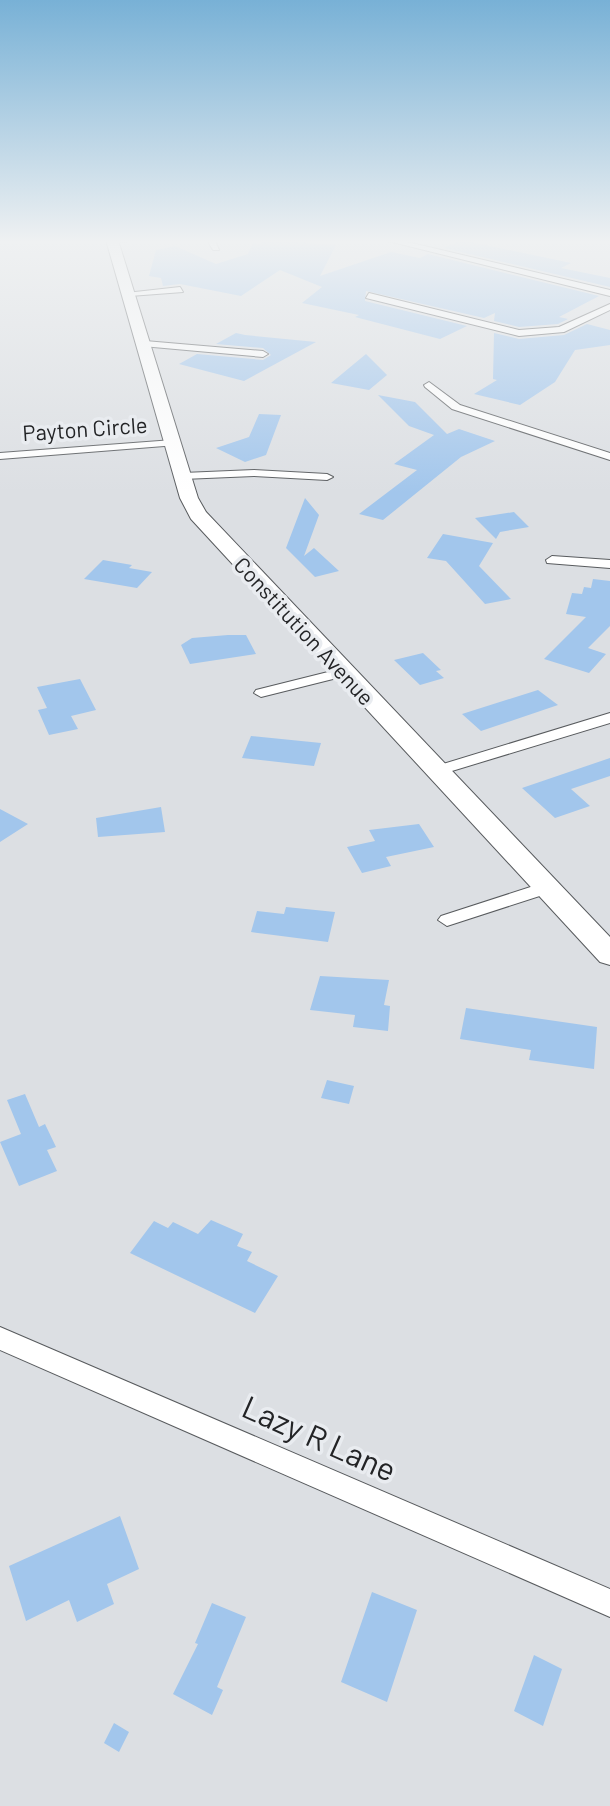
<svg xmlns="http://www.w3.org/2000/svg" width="610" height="1806" viewBox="0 0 610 1806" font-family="Barlow,sans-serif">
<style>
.building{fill:#a2c6ec}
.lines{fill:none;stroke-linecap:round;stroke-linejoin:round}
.minor-casing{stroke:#585b5e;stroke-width:2}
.primary-casing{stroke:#585b5e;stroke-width:2}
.minor{fill:#fff;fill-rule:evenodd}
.primary{fill:#fff;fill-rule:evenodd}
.labels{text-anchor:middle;stroke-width:7;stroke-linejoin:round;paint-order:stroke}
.far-street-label{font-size:22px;fill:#232426;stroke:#e9ecf0}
.near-street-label{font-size:32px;fill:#232426;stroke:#e9ecf0}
</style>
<rect width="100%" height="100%" fill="#dcdfe3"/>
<path class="building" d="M263,240L336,245L320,276L391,252L420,258L428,254L599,296L559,317L568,319L558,324L519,327L494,321L495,313L484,318L366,291L365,301L467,326L440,339L355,317L359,315L302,303L322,287L280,270L241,296L180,284L163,286L161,278L149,276L156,250L175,246L216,264L248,254L253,243L261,244Z
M461,240L571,263L561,268L610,278V287L444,248Z
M587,324L610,330V345L575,350L555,382L520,405L474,394L497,380L493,379L494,333L519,339L564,335Z
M236,333L245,335L316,342L244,381L179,364L197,354L263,360L271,355L263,348L216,344Z
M366,354L387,375L369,390L331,383Z
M378,395L415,402L447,434L459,429L495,441L461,457L383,520L359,514L417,470L394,464L434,435L409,426Z
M259,414L281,415L266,455L245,462L216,448L249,437Z
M305,498L319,515L304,556L314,548L339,571L315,577L286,548Z
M514,512L529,527L500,532L496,539L475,518Z
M443,534L493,543L479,566L511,599L485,604L446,561L427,558Z
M103,560L132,565L129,568L152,572L137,588L84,579Z
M593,579L610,581V626L588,648L606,654L589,673L544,659L586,617L566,614L572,593L582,594L584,587L591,588Z
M228,635H246L256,654L190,664L181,645L192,638Z
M423,653L441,670L436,671L444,678L420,685L394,660Z
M80,679L96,710L71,716L78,729L49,735L38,710L47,708L37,687Z
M538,690L558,705L481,731L462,714Z
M251,736L321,743L314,766L242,758Z
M610,758V776L571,789L590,806L555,818L522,788Z
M161,807L165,832L98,837L96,818Z
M0,809L28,824L0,842Z
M419,824L434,847L386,857L391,866L362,873L347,847L375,841L369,830Z
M286,907L335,912L328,942L251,932L257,911L284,914Z
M320,976L389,980L384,1005L390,1006L388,1031L353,1027L355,1015L310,1010Z
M466,1008L597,1027L594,1069L529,1060L531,1050L460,1039Z
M327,1080L354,1086L349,1104L321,1098Z
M25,1094L39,1127L45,1124L56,1147L47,1150L57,1171L19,1186L0,1142L21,1134L7,1100Z
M211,1220L243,1234L237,1246L252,1252L247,1261L278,1276L255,1313L130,1253L154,1221L168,1228L173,1222L198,1234Z
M120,1516L139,1569L107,1584L114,1604L77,1622L69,1600L26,1621L9,1566Z
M372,1592L417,1610L387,1702L341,1682Z
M212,1603L246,1617L217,1687L223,1690L212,1715L173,1694L198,1644L195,1643Z
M534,1655L562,1669L543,1726L514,1711Z
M114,1723L129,1732L119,1752L104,1743Z"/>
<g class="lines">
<defs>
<path id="minor" d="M110,240H137L113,243Z
M207,240H215L219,250H213Z
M384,240H399L610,290V296Z
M180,287L183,292L130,296L126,293Z
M369,293L519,330L559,327L610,304V310L564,332L519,336L366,298Z
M145,341L263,351L268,354L263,357L142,346L140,344Z
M429,382L460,405L610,453V460L452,409L425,387L424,385Z
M173,440L177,441V445L0,459V453Z
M254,470L327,474L333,477L327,480L254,476L183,479L177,476L183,473Z
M552,556L610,560V568L547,563L546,560Z
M344,668L349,669V675L261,697L254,693L256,690Z
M610,713V723L442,774H430L428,771L430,768Z
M546,882L552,884L555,888L552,892L447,926L438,920L441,916Z
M0,1327L610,1589V1617L0,1350Z"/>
<path id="primary" d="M106,240H118L198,498L206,512L610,937V965L600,962L191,519L180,498Z"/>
</defs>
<use href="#minor" class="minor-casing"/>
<use href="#primary" class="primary-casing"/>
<use href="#minor" class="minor"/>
<use href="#primary" class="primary"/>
</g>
<linearGradient id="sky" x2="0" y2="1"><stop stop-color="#78b1d6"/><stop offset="0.49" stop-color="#eff1f2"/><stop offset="1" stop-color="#eff1f2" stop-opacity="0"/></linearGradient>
<rect width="610" height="493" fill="url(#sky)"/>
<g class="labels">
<g class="far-street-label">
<text transform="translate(85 429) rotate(-4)" y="8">Payton Circle</text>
<text transform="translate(304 631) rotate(47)" y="8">Constitution Avenue</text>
</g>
<g class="near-street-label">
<text transform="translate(319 1439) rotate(24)" y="11">Lazy R Lane</text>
</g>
</g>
</svg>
